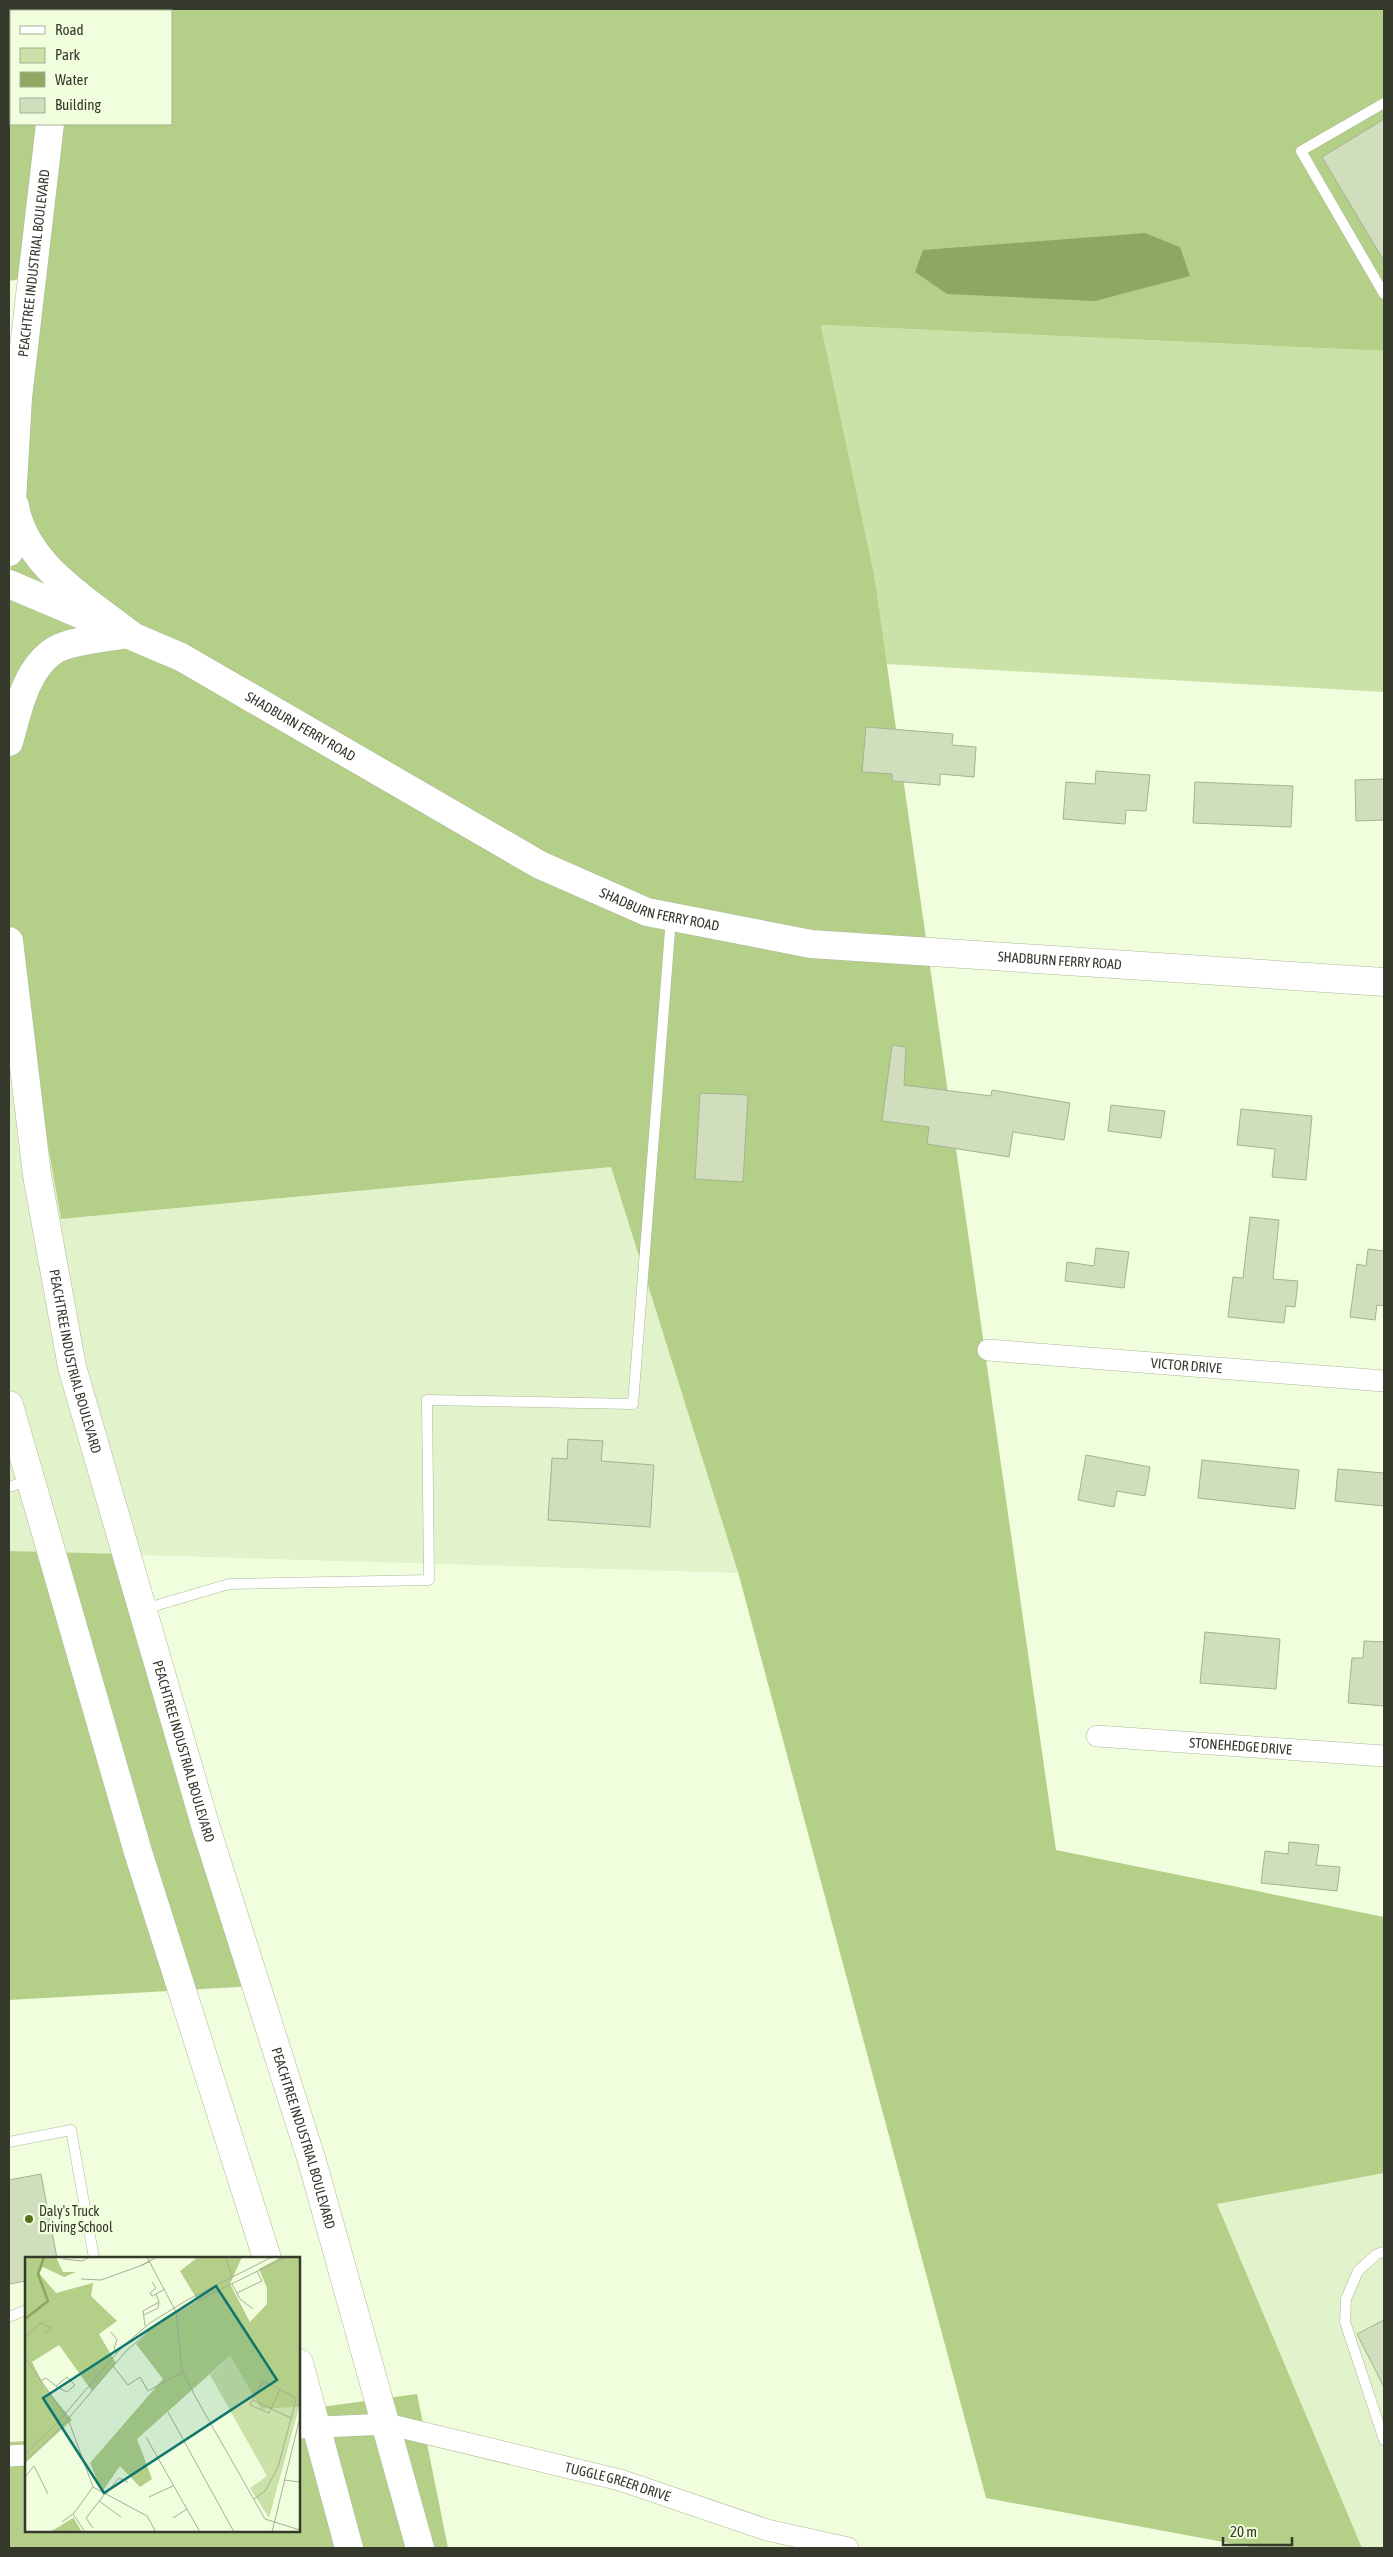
<svg xmlns="http://www.w3.org/2000/svg" width="1393" height="2557" viewBox="0 0 1393 2557" font-family="'Asap Condensed',sans-serif">
<style>
.built{fill:#e2f2ca}
.green{fill:#cae1a8}
.forest{fill:#b4cf88;fill-rule:evenodd}
.water{fill:#8ea862}
.building{fill:#d0debd;stroke:#a5b293}
.lines{fill:none;stroke-linecap:round;stroke-linejoin:round}
.lane-casing{stroke:#acb999;stroke-width:11}
.street-casing{stroke:#acb999;stroke-width:22}
.secondary-casing{stroke:#acb999;stroke-width:29}
.primary-casing{stroke:#acb999;stroke-width:29}
.lane{stroke:#fff;stroke-width:10}
.street{stroke:#fff;stroke-width:21}
.secondary{stroke:#fff;stroke-width:28}
.primary{stroke:#fff;stroke-width:28}
.poi-dot{fill:#567022;stroke:#f1fedd;stroke-width:2}
.labels{text-anchor:middle;stroke-width:4.5;stroke-linejoin:round;paint-order:stroke}
.street-label{font-size:14px;fill:#34392c;stroke:#f1fedd}
.poi-label{font-size:14px;fill:#34392c;stroke:#f1fedd;text-anchor:start}
.inset-river{fill:none;stroke:#8ea862;stroke-width:2.5}
.inset-road{fill:none;stroke:#a5af96;stroke-width:1}
.view{fill:#0f766e;fill-opacity:0.15;stroke:#0f766e;stroke-width:2.5}
.inset-edge{fill:none;stroke:#34392c;stroke-width:2.5}
</style>
<rect width="100%" height="100%" fill="#f1fedd"/>
<path class="built" d="M9,925L61,1219L611,1167L739,1573L9,1551Z
M1384,2173V2548H1362L1216,2204Z"/>
<path class="green" d="M821,325L1384,351V692L886,664L874,574Z"/>
<path class="forest" d="M9,9H1384V351L821,325L874,574L1056,1850L1384,1917V2173L1217,2204L1362,2548H1256L986,2498L738,1572L611,1167L61,1219L9,925V627L12,530L35,276L9,281ZM11,11H171V124H11Z
M9,1551L124,1554L256,1986L9,2000Z
M417,2394L448,2548H9V2442L26,2441V2531H299V2410Z"/>
<path class="water" d="M1145,233L1180,247L1190,276L1095,301L947,294L915,272L923,250Z"/>
<path class="building" d="M1384,119V261L1322,157Z
M866,727L953,734L952,745L976,747L974,777L940,774V785L892,781V774L862,772Z
M1096,771L1150,775L1146,811L1126,810L1125,824L1063,819L1066,782L1095,784Z
M1384,779V820L1356,821L1355,780Z
M1195,782L1293,786L1291,827L1193,823Z
M892,1045L906,1047L904,1085L991,1096L992,1090L1070,1103L1064,1140L1013,1132L1009,1157L927,1144L929,1127L882,1121Z
M700,1093L748,1095L743,1182L695,1179Z
M1111,1105L1165,1111L1161,1138L1108,1131Z
M1241,1109L1312,1116L1306,1180L1272,1177L1275,1149L1237,1145Z
M1250,1217L1279,1220L1273,1279L1298,1281L1295,1307L1286,1306L1284,1323L1228,1317L1233,1277L1243,1278Z
M1096,1248L1129,1252L1124,1288L1065,1281L1067,1262L1094,1266Z
M1368,1249L1384,1251V1306L1377,1305L1375,1320L1350,1317L1357,1264L1366,1266Z
M568,1439L603,1441L601,1461L654,1465L650,1527L548,1520L552,1458L567,1459Z
M1086,1455L1150,1467L1145,1496L1117,1491L1114,1507L1078,1500Z
M1202,1460L1299,1470L1295,1509L1198,1498Z
M1338,1469L1384,1473V1506L1335,1501Z
M1205,1632L1280,1639L1276,1689L1200,1683Z
M1364,1641L1384,1642V1706L1348,1703L1352,1658H1363Z
M1289,1842L1319,1845L1316,1865L1340,1867L1337,1891L1261,1883L1265,1851L1288,1854Z
M41,2174L57,2258H26V2281L9,2284V2180Z
M1384,2320V2387L1357,2334Z"/>
<g class="lines">
<defs>
<path id="lane" d="M1384,103L1301,151L1384,294
M9,1487L29,1480
M144,1609L229,1584L429,1580L427,1400L633,1404L671,918
M9,2142L71,2130L94,2258
M1384,2252L1377,2254L1358,2271L1346,2299L1345,2322L1384,2440
M9,2317L26,2310"/>
<g id="street">
<path id="s1" d="M988,1350L1384,1381"/>
<path id="s2" d="M1097,1736L1384,1756"/>
<path id="s3" d="M299,2428L387,2424L620,2480L767,2530L848,2548"/>
<path d="M9,2456L26,2455"/>
</g>
<g id="secondary">
<path id="s4" d="M9,584L181,657L540,865L647,912L811,944L1384,982"/>
</g>
<g id="primary">
<path d="M63,11L64,9"/>
<path d="M15,506C25,565 87,600 130,634"/>
<path id="s5" d="M9,552L18,398L50,124"/>
<path d="M9,742C18,711 25,669 55,650C71,640 110,637 130,634"/>
<path id="s6" d="M9,941L37,1175L72,1367L206,1828L312,2161L420,2548"/>
<path d="M9,1405L138,1852L267,2258"/>
<path d="M299,2363L349,2548"/>
</g>
</defs>
<use href="#lane" class="lane-casing"/>
<use href="#street" class="street-casing"/>
<use href="#secondary" class="secondary-casing"/>
<use href="#primary" class="primary-casing"/>
<use href="#lane" class="lane"/>
<use href="#street" class="street"/>
<use href="#secondary" class="secondary"/>
<use href="#primary" class="primary"/>
</g>
<circle class="poi-dot" cx="29" cy="2219" r="5"/>
<g class="labels">
<g class="street-label">
<text dy="5" stroke="none"><textPath href="#s5" startOffset="290">PEACHTREE INDUSTRIAL BOULEVARD</textPath></text>
<text dy="5" stroke="none"><textPath href="#s4" startOffset="325">SHADBURN FERRY ROAD</textPath></text>
<text dy="5" stroke="none"><textPath href="#s4" startOffset="730">SHADBURN FERRY ROAD</textPath></text>
<text dy="5" stroke="none"><textPath href="#s4" startOffset="1135">SHADBURN FERRY ROAD</textPath></text>
<text dy="5" stroke="none"><textPath href="#s6" startOffset="426">PEACHTREE INDUSTRIAL BOULEVARD</textPath></text>
<text dy="5" stroke="none"><textPath href="#s1" startOffset="199">VICTOR DRIVE</textPath></text>
<text dy="5" stroke="none"><textPath href="#s2" startOffset="144">STONEHEDGE DRIVE</textPath></text>
<text dy="5" stroke="none"><textPath href="#s6" startOffset="831">PEACHTREE INDUSTRIAL BOULEVARD</textPath></text>
<text dy="5" stroke="none"><textPath href="#s6" startOffset="1236">PEACHTREE INDUSTRIAL BOULEVARD</textPath></text>
<text dy="5" stroke="none"><textPath href="#s3" startOffset="326">TUGGLE GREER DRIVE</textPath></text>
</g>
<g class="poi-label">
<text x="39" y="2216">Daly's Truck<tspan x="39" dy="16">Driving School</tspan></text>
</g>
</g>
<g transform="translate(25 2257)">
<rect width="275" height="275" fill="#f1fedd"/>
<path d="M205,99L236,152L274,150L244,261L225,231L242,219L185,118Z" fill="#cae1a8"/>
<path d="M0,0H31L38,15H51L39,20L18,10L14,16L31,36L68,26L66,39L92,64L74,77L91,106L67,134L34,88L7,105L19,129L47,163L0,206ZM173,0H217L205,27L225,65L242,47V31L234,12L256,0H275V150L236,152L205,99L112,182L127,222L115,230L95,209L77,235L65,206L138,122L111,87L131,68L173,44L155,14ZM48,260L57,275H25L48,261Z" fill="#b4cf88"/>
<path class="inset-river" d="M0,62L23,44L13,17L19,0"/>
<path class="inset-road" d="M122,0L151,55L157,113L170,139L240,262L275,273M38,2L57,4L65,0M201,2L207,20M124,5L115,9L132,0M56,22L76,23L115,9M127,25L131,31L125,36L127,39L131,37M207,27L215,42L228,52M212,36L237,24L232,14M119,58L133,51L134,45M120,69L118,54L134,45L131,37L140,32M86,75L92,83L89,91L92,96M0,80L16,66L27,71L20,76M0,101L43,162L68,230L122,259L131,275M88,109L103,128L115,120L123,134L158,115M15,124L21,121L31,129L32,130L42,135L50,128L42,120L31,129M228,143L266,161M143,155L209,275M121,180L175,275M0,197L35,163L97,90L125,66L162,43L247,0M0,205L38,168L101,94L129,70L164,48L261,0M0,220L9,209L23,237M259,223L275,225M80,238L94,221L103,225M124,240L148,229M229,242L240,234L253,210L271,143L270,140L238,124L225,148L244,156L255,132M74,244L96,260M48,257L60,275M148,261L162,252M37,265L49,256L68,230M68,271L61,261L79,238M247,275L275,160"/>
<path class="view" d="M191,29L252,123L79,236L18,141Z"/>
<rect width="275" height="275" class="inset-edge"/>
</g>
<rect width="1393" height="2557" fill="none" stroke="#34392c" stroke-width="20"/>
<rect x="10" y="10" width="162" height="115" fill="#f1fedd" stroke="#a5af96"/>
<rect x="20" y="26" width="25" height="8" fill="#ffffff" stroke="#a5af96"/>
<text x="55" y="35" font-size="15" fill="#34392c">Road</text>
<rect x="20" y="48" width="25" height="15" fill="#cae1a8" stroke="#a5af96"/>
<text x="55" y="60" font-size="15" fill="#34392c">Park</text>
<rect x="20" y="72" width="25" height="15" fill="#8ea862" stroke="#a5af96"/>
<text x="55" y="85" font-size="15" fill="#34392c">Water</text>
<rect x="20" y="98" width="25" height="15" fill="#d0debd" stroke="#a5af96"/>
<text x="55" y="110" font-size="15" fill="#34392c">Building</text>
<path d="M1223 2537v8h69v-8" fill="none" stroke="#34392c" stroke-width="2.5"/>
<text x="1230" y="2537" font-size="15" fill="#34392c" stroke="#f1fedd" stroke-width="4" paint-order="stroke">20 m</text>
</svg>
